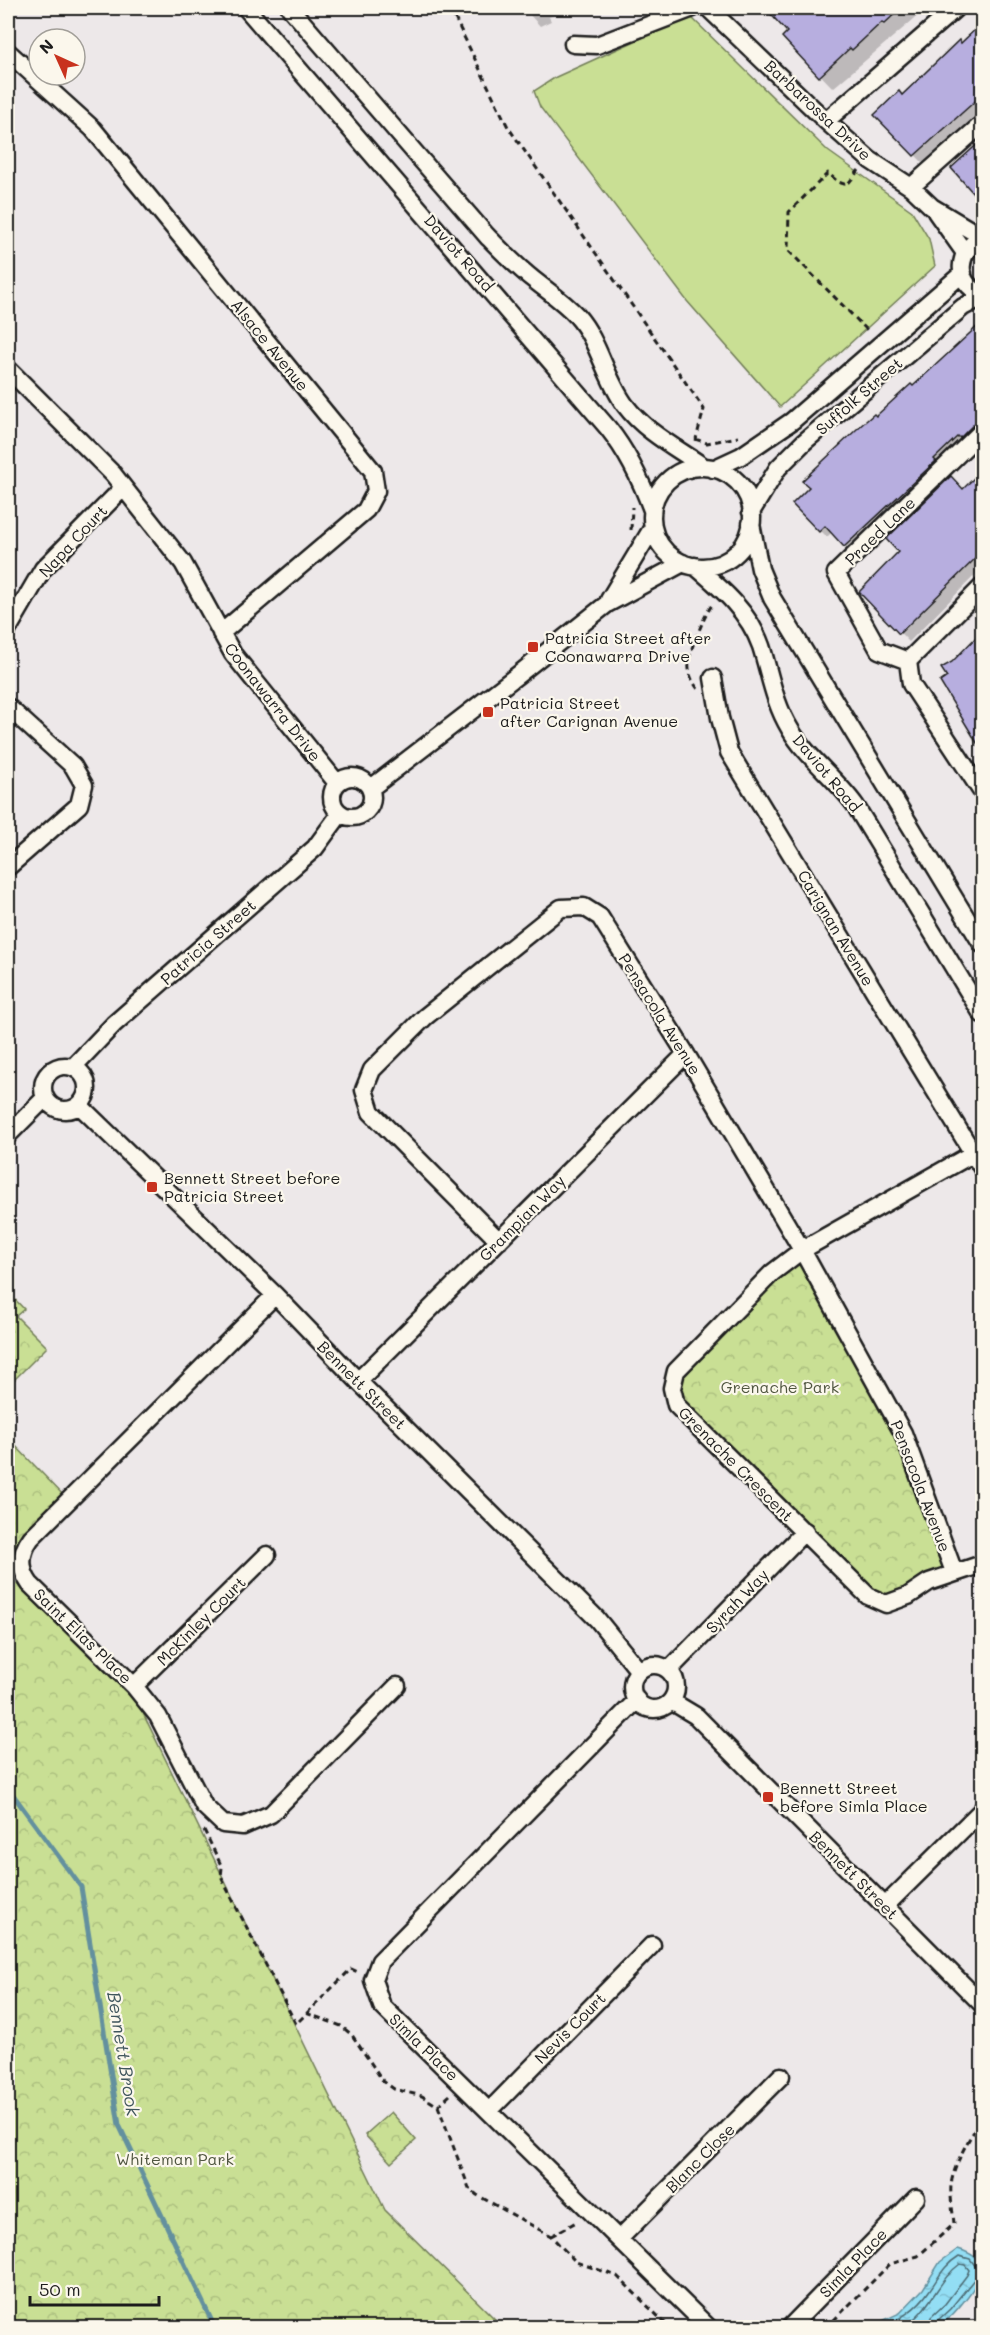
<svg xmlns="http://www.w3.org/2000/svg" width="990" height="2335" viewBox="0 0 990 2335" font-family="Mali,sans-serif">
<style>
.green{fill:#c9df94;stroke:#727e58;stroke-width:1.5}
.park{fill:url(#park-crowns);stroke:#727e58;stroke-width:1.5}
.water{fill:url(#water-ripples);stroke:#63909e;stroke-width:1.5}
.shadow{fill:#0003}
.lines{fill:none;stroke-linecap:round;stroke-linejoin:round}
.shore{stroke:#4c6a72;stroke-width:1.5}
.stream{stroke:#63909e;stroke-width:5}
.building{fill:#b7aedf;stroke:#1c1c1c;stroke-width:1.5}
.minor-casing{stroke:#1c1c1c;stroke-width:21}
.path{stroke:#1c1c1c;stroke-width:3;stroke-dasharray:6 4.5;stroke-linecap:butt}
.minor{stroke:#fbf7ec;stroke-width:16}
.poi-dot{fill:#c8321e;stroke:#fbf7ec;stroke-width:2}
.labels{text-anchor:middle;stroke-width:4.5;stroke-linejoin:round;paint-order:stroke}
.street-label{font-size:16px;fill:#1c1c1c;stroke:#fbf7ec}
.poi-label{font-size:16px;fill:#1c1c1c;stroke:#fbf7ec;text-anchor:start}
.park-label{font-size:16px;fill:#505640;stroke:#fbf7ec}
.water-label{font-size:18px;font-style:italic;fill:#40565d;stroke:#fbf7ec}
</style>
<defs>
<pattern id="park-crowns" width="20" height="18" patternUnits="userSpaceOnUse" patternTransform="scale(1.5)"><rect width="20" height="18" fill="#c9df94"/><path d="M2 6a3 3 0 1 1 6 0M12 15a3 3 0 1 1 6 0" fill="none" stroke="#acbf7f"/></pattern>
<pattern id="water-ripples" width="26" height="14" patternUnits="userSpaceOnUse" patternTransform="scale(1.5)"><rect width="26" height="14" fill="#93def4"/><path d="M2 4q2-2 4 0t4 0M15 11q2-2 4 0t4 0" fill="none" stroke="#7ebed1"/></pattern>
</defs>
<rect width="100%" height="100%" fill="#ede8e9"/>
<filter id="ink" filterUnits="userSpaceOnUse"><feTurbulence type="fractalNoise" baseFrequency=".0167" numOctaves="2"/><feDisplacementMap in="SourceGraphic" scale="12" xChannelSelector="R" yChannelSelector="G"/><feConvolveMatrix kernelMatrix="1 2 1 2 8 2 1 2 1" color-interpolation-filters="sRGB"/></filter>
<g filter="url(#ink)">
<path class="green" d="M690,16L828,151L912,211L929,239L935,266L780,407L687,301L540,107L534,91L556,77Z"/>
<path class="park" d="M802,1250L903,1433L954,1572L886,1604L676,1405V1371Z
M8,1292L24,1309L16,1316L47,1347L8,1386Z
M8,1438L69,1501L22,1563L9,1576L139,1705L385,2210L503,2327H8Z
M391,2112L416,2140L391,2163L365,2135Z"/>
<path class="water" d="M958,2249C990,2259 985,2273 968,2296C959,2308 950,2318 939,2327H869L900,2313L923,2289L940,2262Z"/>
<path class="shadow" d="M526,8H574L549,17L551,21L540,26L528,13Z
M580,8H591L584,11Z
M766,8H927L833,88L784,37L789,32Z
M982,25V117L927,167L876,115L902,97Z
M982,143V201L953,168Z
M982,324V430L852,553L832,532L827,537L794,504L876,418L913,388Z
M982,447V460L976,453Z
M982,472V568L909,642L861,592Z
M982,633V749L972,739L975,736L949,678L953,663Z"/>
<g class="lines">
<path class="shore" d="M881,2328C900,2319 917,2309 929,2291C940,2276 943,2266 959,2256L970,2259L980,2272L950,2309L937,2321L936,2328
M900,2328C930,2314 937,2280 960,2264L965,2265L969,2270L967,2275L945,2304L931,2317L928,2328"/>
<path class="stream" d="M8,1788L81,1887L119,2125L215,2328"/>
</g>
<path class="building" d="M765,8H901L884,24L882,22L852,50L850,48L819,77L782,37L787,32Z
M982,23V95L914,156L874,115L899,91L902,95L959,40L961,43Z
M982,140V203L951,168Z
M982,322V421L975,423L960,438L958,436L934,459L936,461L844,547L825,526L819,532L792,504L809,487L802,481L858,428L874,414L876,416L911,384L913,386Z
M982,470V552L899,634L859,592L898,552L886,539L951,476L963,489Z
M982,631V751L940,682L947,677L941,668L952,662Z"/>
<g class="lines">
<defs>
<path id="minor" d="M246,8L608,428C628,453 641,480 652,510
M290,8L487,236C502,251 517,267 534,280C549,292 564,302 577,316C599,341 605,378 625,405C645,432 677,448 704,467
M708,8L826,121L870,160L911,187L932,207L982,237
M573,44L597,45L693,8
M8,52L93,129L373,471L376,491L366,510L221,633
M826,121L956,8
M911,187L982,124
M936,212L965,253
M982,237C957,250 953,283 982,294
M8,369L113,474L183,563L233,654L337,783
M652 517a50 50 0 1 1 100 0a50 50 0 1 1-100 0Z
M713,469L741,456L792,421L963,273
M751,512L778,468L804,442L963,307L982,297
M751,524L760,569L772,598L982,944
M695,566C722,589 749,612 761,646C770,674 774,703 790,729C806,757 835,777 855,805L982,1014
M982,587L908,661L911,684L982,792
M609,600L653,527
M8,629L43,569L123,488
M908,661L879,650L836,573L982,431
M713,678L720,718L729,752L982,1168
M8,707L73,766L84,785L79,805L8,867
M332 797a20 20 0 1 1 40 0a20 20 0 1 1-40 0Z
M371,788L519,674L607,604L683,563
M43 1088a22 22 0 1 1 44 0a22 22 0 1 1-44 0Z
M73,1067L114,1024L315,848L340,814
M79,1105L275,1295L358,1381L597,1619L639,1671
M8,1135L45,1098
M974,1153L802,1250L772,1273L676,1371L672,1388L676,1405L868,1596L886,1604L908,1596L929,1582L982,1564
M499,1241L371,1112L364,1090L372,1070L425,1017L561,908L584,907L600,917L686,1054L802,1250L903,1433L954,1572
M275,1295L31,1538C20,1553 19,1569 30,1584L134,1686L158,1716L204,1806L223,1824L243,1826L271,1814L397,1686
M358,1381L686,1054
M632 1687a22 22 0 1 1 44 0a22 22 0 1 1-44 0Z
M669,1670L805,1531
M134,1686L267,1555
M637,1700L380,1961L373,1980L382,2006L709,2328
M671,1701L696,1716L982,2004
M885,1906L982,1810
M489,2111L652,1945
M619,2239L781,2076
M789,2328L916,2198"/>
</defs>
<use href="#minor" class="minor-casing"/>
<path class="path" d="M450,8L508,127L704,409L696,439
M859,170L847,185L838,182L828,173L789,212L788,250L870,333
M695,439L707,443L738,437
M631,530L632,507
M698,689C683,670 689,655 697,635C702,624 705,615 712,605
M204,1830L222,1867L221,1877L296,2024L351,1969L358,1972
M306,2013L341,2026L352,2035L383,2081L394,2089L422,2096L438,2106L469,2188L477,2195L551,2236L576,2262L617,2276L670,2328
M438,2106L450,2095
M551,2236L578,2221
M826,2328L890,2264L918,2256L954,2224C953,2211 950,2197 951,2185C953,2167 970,2134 982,2121"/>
<use href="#minor" class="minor"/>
</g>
</g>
<g class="poi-dot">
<rect x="527" y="641" width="12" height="12" rx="3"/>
<rect x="482" y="706" width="12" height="12" rx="3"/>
<rect x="146" y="1181" width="12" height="12" rx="3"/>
<rect x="762" y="1791" width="12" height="12" rx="3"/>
</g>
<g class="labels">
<g class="street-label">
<text transform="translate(818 110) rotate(43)" y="6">Barbarossa Drive</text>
<text transform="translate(459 253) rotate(49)" y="6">Daviot Road</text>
<text transform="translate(270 345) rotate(51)" y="6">Alsace Avenue</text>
<text transform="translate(859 396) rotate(-41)" y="6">Suffolk Street</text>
<text transform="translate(880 531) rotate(-44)" y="6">Praed Lane</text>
<text transform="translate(73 541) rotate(-47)" y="6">Napa Court</text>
<text transform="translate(273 702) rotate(52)" y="6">Coonawarra Drive</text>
<text transform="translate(827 773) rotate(50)" y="6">Daviot Road</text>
<text transform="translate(836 928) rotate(59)" y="6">Carignan Avenue</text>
<text transform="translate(208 942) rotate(-41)" y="6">Patricia Street</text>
<text transform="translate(660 1014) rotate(58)" y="6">Pensacola Avenue</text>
<text transform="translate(522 1218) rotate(-45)" y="6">Grampian Way</text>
<text transform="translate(362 1385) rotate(45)" y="6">Bennett Street</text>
<text transform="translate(736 1464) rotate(45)" y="6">Grenache Crescent</text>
<text transform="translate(921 1486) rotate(69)" y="6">Pensacola Avenue</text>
<text transform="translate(737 1601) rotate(-46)" y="6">Syrah Way</text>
<text transform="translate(201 1621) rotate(-45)" y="6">McKinley Court</text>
<text transform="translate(83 1636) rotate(44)" y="6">Saint Elias Place</text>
<text transform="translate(854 1875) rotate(45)" y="6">Bennett Street</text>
<text transform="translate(570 2028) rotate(-45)" y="6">Nevis Court</text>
<text transform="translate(424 2047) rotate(44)" y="6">Simla Place</text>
<text transform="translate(700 2158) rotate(-45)" y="6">Blanc Close</text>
<text transform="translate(853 2263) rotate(-46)" y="6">Simla Place</text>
</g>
<g class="poi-label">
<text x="545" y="644">Patricia Street after<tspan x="545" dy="18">Coonawarra Drive</tspan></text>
<text x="500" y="709">Patricia Street<tspan x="500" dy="18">after Carignan Avenue</tspan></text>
<text x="164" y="1184">Bennett Street before<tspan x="164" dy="18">Patricia Street</tspan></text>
<text x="780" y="1794">Bennett Street<tspan x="780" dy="18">before Simla Place</tspan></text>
</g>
<g class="park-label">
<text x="780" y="1393">Grenache Park</text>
<text x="175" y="2165">Whiteman Park</text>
</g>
<g class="water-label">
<text transform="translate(123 2054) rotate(81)" y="6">Bennett Brook</text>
</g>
</g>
<rect width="990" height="2335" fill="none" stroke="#fbf7ec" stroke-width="30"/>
<rect x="15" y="15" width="960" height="2305" fill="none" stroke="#1c1c1c" stroke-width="2" filter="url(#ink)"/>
<g transform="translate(57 57) rotate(315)"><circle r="28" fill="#fbf7ec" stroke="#a29f99" stroke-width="1.5"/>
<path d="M0-4.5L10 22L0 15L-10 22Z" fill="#c8321e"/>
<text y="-9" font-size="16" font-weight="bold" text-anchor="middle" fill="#1c1c1c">N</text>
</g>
<path d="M30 2296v9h129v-9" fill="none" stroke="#1c1c1c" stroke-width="3"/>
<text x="39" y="2296" font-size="18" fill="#1c1c1c" stroke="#fbf7ec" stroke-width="4.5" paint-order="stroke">50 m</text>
</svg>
